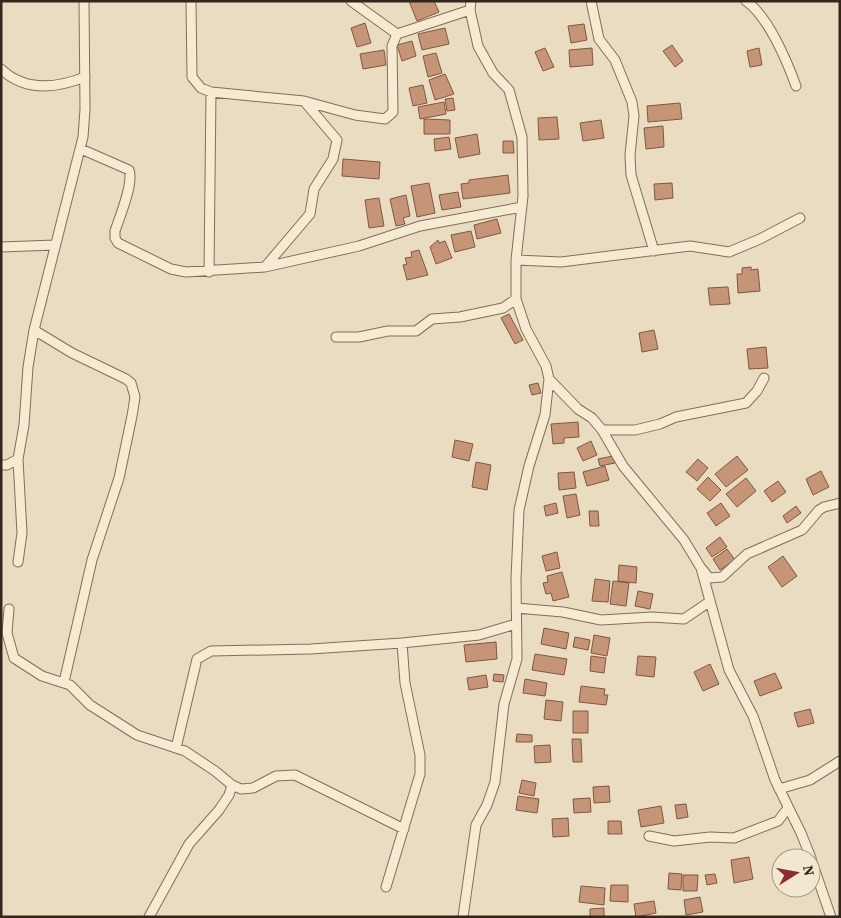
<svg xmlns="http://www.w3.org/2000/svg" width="841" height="918" viewBox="0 0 841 918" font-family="'Source Serif 4',serif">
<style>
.building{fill:#c69578;stroke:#805741}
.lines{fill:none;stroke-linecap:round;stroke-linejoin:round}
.street-casing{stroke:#826d59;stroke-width:11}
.street{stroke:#f6ead2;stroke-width:9}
</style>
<rect width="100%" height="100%" fill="#eadcc0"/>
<path class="building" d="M409,1H434L439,12L417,21Z
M365,23L371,43L357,47L351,28Z
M584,24L587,40L571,43L568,26Z
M445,28L449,44L422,50L418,34Z
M412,41L416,56L402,61L397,45Z
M672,45L683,61L675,67L663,51Z
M545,48L554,67L543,71L535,52Z
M592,48L593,65L570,67L569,50Z
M759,48L762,65L750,67L747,51Z
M384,50L386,65L363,69L360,54Z
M436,53L442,73L428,77L423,56Z
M445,74L454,94L435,100L429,80Z
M423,85L427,103L413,106L409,88Z
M453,98L455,110L447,111L445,99Z
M444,102L446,114L420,119L418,107Z
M680,103L682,119L648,122L647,106Z
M557,117L559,139L539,140L538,118Z
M424,119L450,120V134H424Z
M601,120L604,138L583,141L580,123Z
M663,126L664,147L646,149L644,128Z
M477,134L480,154L459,158L455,138Z
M449,137L451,149L435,151L434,139Z
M503,141H513L514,153H503Z
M343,159L380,162L379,179L342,176Z
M508,175L510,193L463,199L461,184L469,183V180Z
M429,183L435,213L417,217L411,186Z
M672,183L673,198L655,200L654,184Z
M458,192L461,207L442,210L439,195Z
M406,195L410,216L403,218L405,224L396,226L390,199Z
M379,198L384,226L369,228L365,200Z
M497,219L501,233L477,239L474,225Z
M471,231L475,247L455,252L451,235Z
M438,240L439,243L445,241L452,258L436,264L430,247Z
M419,250L428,275L407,280L403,265L407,264L405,258L412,257L411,252Z
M751,267V270L758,269L760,291L738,293L737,274H742V268Z
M728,287L730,304L710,305L708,288Z
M509,314L523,340L515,344L501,318Z
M654,330L658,349L642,352L639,333Z
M766,347L768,368L749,369L747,349Z
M538,383L541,393L532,395L529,385Z
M578,422L579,437L564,438V443L553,444L551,424Z
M455,440L473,444L469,461L452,457Z
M591,441L597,455L583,461L577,448Z
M613,456L615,463L600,466L598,459Z
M737,456L748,470L726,487L715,474Z
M698,459L708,468L697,481L686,472Z
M476,462L491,465L487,490L472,487Z
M605,466L609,480L587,486L583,472Z
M821,471L829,487L813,495L806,479Z
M574,472L576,488L559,490L558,473Z
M708,477L721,490L710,501L697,489Z
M746,478L756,491L737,507L726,494Z
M778,481L786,492L772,502L764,491Z
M576,494L580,515L567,518L563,496Z
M556,503L558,513L546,516L544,506Z
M721,503L730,516L716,526L707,513Z
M796,506L801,513L787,523L783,516Z
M589,511H598L599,526H590Z
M720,537L727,547L712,557L706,548Z
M727,549L735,560L720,570L713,559Z
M557,552L560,568L546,571L542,556Z
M783,556L797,576L782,587L768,567Z
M619,565L637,567L636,583L618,581Z
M562,572L569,597L553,601L551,593L546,594L543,583L548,582L547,576Z
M595,579L610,581L608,602L592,601Z
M613,581L629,583L626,606L610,604Z
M638,591L653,594L650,609L635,606Z
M544,628L569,633L566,649L541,644Z
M594,635L610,638L607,656L591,653Z
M575,637L590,640L588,650L573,647Z
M496,642L497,659L466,662L464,645Z
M535,654L567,659L564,675L532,670Z
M591,656L606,658L604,673L590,671Z
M638,656L656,657L654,677L636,675Z
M710,664L719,684L703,691L694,672Z
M775,673L782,688L760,696L754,681Z
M494,674L504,675L503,682L493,681Z
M486,675L488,687L469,690L467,678Z
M525,679L547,683L545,696L523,693Z
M581,686L605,689L604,695H608L606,705L579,702Z
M546,700L563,702L561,721L544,719Z
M810,709L814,723L798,727L794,713Z
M573,711H588V733H573Z
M517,734L532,735V742H516Z
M572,739H581L582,762H573Z
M550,745L551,762L535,763L534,746Z
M522,780L536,783L534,796L519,793Z
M609,786L610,802L594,803L593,787Z
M518,796L539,799L537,813L516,810Z
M590,798L591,812L574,813L573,799Z
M686,804L688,817L677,819L675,805Z
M661,806L664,823L641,827L638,810Z
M568,818L569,836L553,837L552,819Z
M608,821H621L622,834H608Z
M749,857L753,879L734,883L731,860Z
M669,873L682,874L681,890L668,889Z
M715,874L717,883L707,885L705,875Z
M683,875H698L697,891H683Z
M611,885H628V902L610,901Z
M581,886L605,888L604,905L579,902Z
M700,897L703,912L686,915L684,900Z
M654,901L656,913L636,917L634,904Z
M604,908V917H590V909Z"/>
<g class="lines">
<defs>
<path id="street" d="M191,1L192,77L201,88L211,92L304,101L355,115L385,119L393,112L392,46L397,34
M351,1L397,34
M471,1L470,10L478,46L493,73L509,90L522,137L523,196L516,260V299L526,329L546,366L549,379L578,409L592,418L602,430L623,466L684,540L701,568L729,670L753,716L775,780L801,833L811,858
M591,1L599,39L615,60L632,102L634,116L630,155L631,175L654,251
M746,1C768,16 787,61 796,86
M397,34L470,10
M1,69C25,92 57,88 85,77
M81,149L129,170C134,183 120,216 115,231V238L118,243L171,269L186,272L265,267L359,246L420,226L522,207
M1,247L55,245
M516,260L561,262L690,246L729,252L760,239L800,218
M265,267L310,214L314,189L333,159L337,140L304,101
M209,272L211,92
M34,330L72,353L126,379L131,383L135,397L132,416L119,478L92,560L64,682
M336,337H359L388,331H416L432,319L460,317L503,308L516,299
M602,430H635L660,424L676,417L746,403L757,391L764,378
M1,465H7L18,459
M18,562L22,533L18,459L24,425L28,367L34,330L83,137L85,109L84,1
M702,569L709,578L722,577L747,554L802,530L819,510L824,507L840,503
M516,608L563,612L601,620L652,617L684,619L709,602
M9,609L7,633L14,658L42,676L70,685L90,705L137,735L185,751L215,771L232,785L241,789L253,788L276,776L295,775L404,829
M176,748L197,659L211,651L311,649L402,643L479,635L516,624
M779,789L810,780L840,761
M649,836L674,841L710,837L734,838L778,821L788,808
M811,859L831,917
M386,887L420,774V755L405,683L402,643
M149,917L189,844L219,810L229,795L232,785
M463,917L476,825L487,805L495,782L504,704L517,659L516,579L519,510L529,466L545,415L549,379"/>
</defs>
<use href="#street" class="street-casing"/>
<use href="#street" class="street"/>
</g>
<rect width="841" height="918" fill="none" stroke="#33261d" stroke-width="5"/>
<g transform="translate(796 873) rotate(79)"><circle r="24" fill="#f2e7cf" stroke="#a69a88"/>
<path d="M0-4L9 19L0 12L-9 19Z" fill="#8d2d32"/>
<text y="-8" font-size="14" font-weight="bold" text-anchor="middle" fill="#33261d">N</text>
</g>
</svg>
